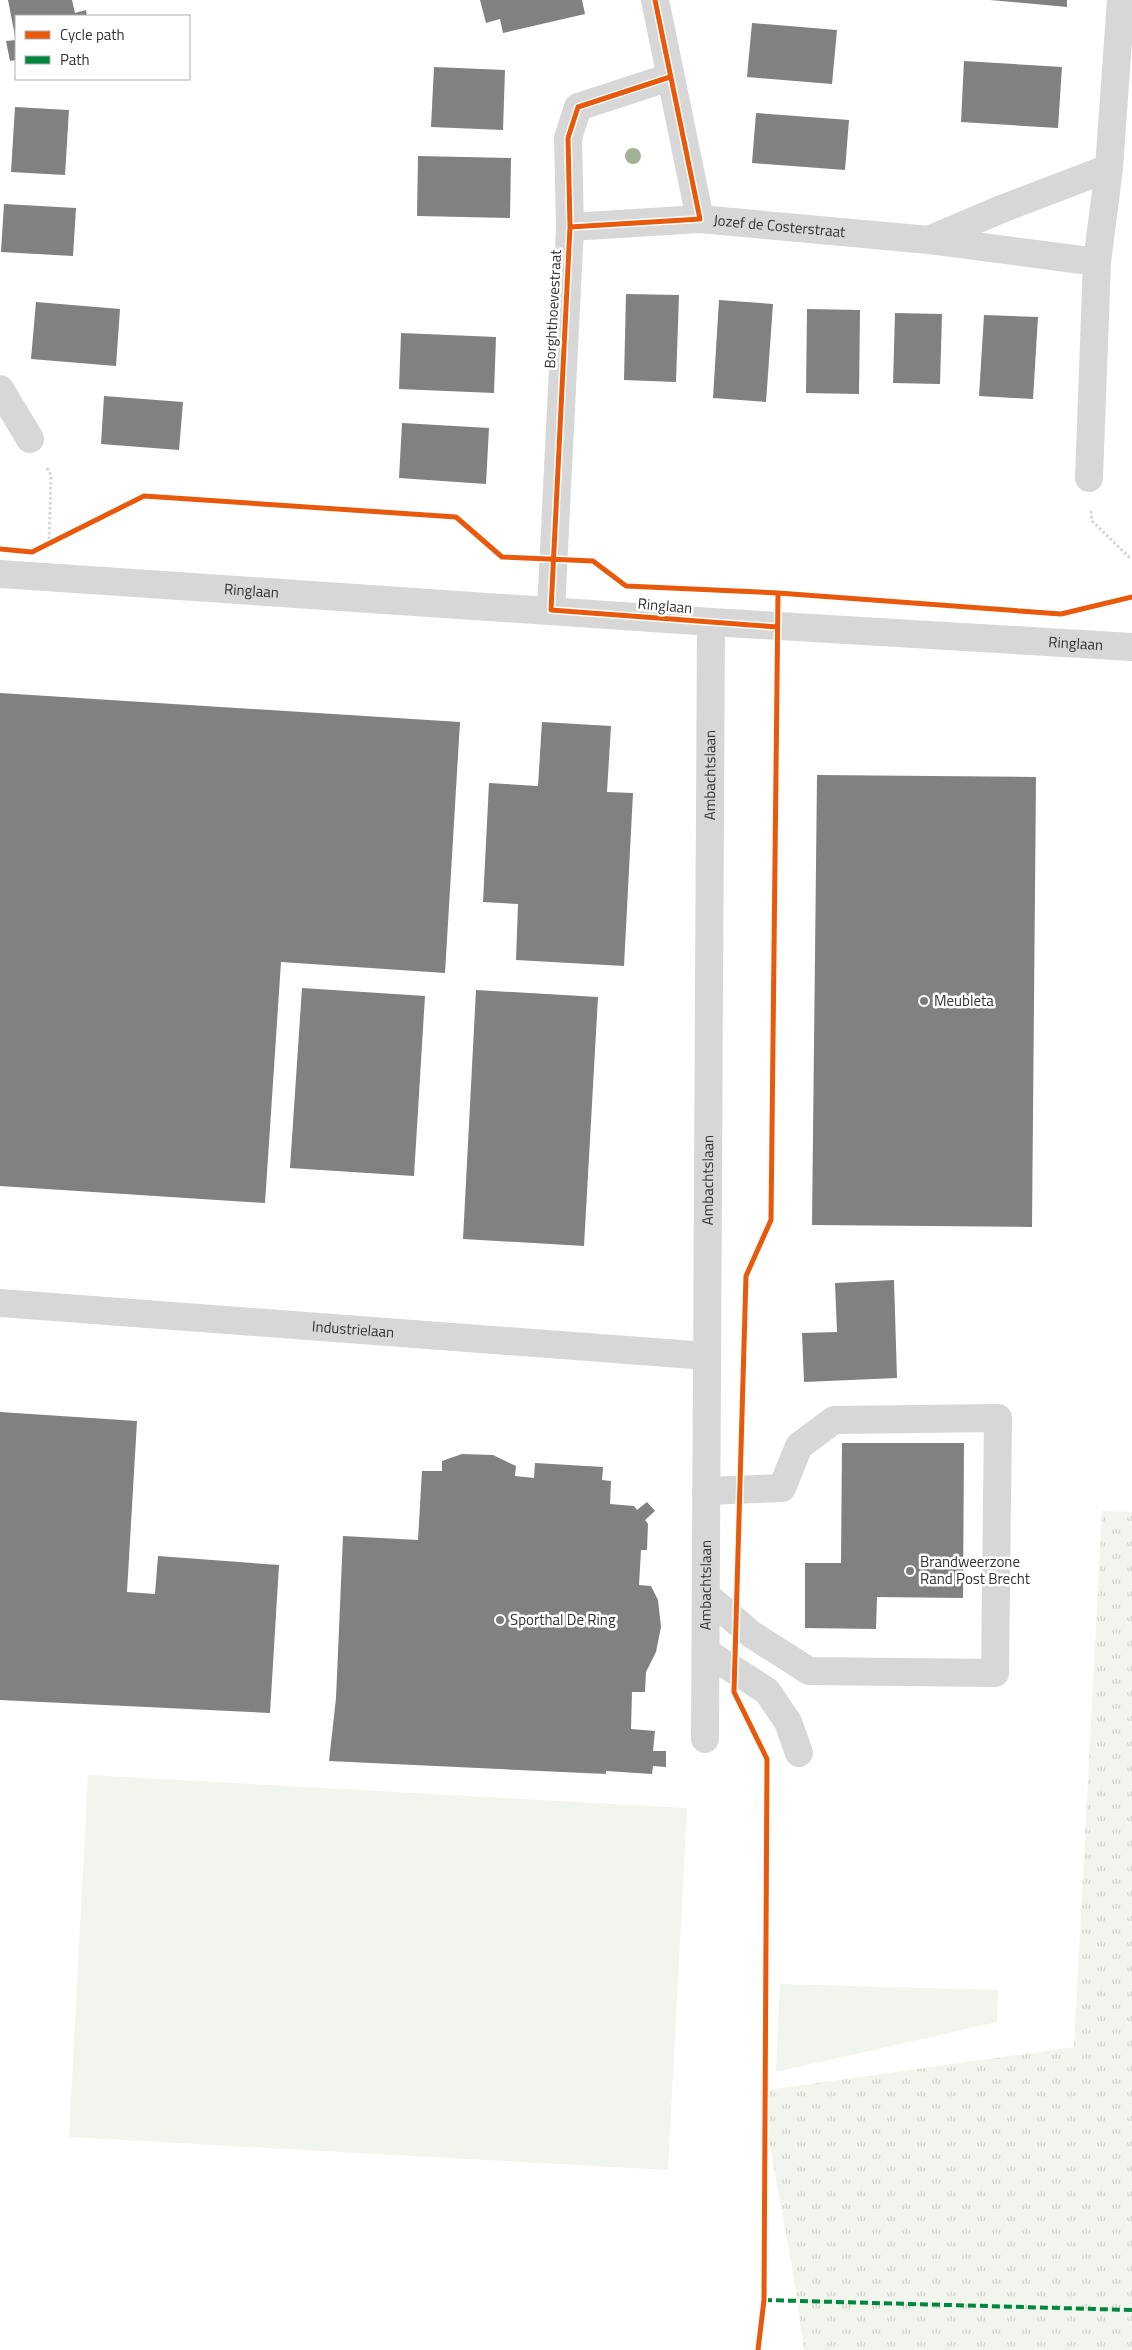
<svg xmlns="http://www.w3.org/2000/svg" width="1132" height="2350" viewBox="0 0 1132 2350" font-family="'Titillium Web',sans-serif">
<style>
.grass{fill:url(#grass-tufts)}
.pitch{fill:#f1f5ed}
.building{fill:#818181}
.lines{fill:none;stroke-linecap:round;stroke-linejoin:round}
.path{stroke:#d6d6d6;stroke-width:3;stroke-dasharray:2.5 2.5;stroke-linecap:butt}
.minor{stroke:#d7d7d7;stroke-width:28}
.quiet{stroke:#00873e;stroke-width:4;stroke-dasharray:8 4;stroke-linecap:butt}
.cycleway-casing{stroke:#fff;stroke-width:8}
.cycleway{stroke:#e8590c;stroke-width:5}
.tree{fill:#a2b095}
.poi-dot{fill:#7a7a7a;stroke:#fff;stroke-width:2}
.labels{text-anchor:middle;stroke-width:5;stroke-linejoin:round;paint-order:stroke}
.street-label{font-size:15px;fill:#333;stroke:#fff}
.poi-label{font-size:15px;fill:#333;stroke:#fff;text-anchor:start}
</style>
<defs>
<pattern id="grass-tufts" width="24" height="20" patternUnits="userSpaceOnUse" patternTransform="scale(1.25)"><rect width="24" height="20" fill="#f1f5ed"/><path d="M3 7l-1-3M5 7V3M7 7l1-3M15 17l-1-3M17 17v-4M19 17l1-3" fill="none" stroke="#cfd2cc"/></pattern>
</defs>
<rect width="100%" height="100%" fill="#fff"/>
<path class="grass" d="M1102,1511L1132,1512V2350H804L792,2266L760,2091L1074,2047Z"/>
<path class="pitch" d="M88,1775L687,1808L668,2170L69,2137Z
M780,1984L998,1990L997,2022L776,2072Z"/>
<path class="building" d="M8,0H72L75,13L86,10L87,16H16L15,36Z
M480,0H582L585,14L503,33L500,19L486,23Z
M990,0H1067V7Z
M752,23L837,30L832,84L747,77Z
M16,40V60L10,61L6,41Z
M964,61L1062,67L1058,128L961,122Z
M434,67L505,70L503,130L431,127Z
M15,107L69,110L65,175L11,172Z
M756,113L849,120L845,170L752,163Z
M418,156L511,158L510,218L417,216Z
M4,204L76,208L73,256L1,252Z
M626,294L679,295L676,382L624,380Z
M719,300L773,304L766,402L713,398Z
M36,302L120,309L116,366L31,359Z
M807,309L860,310L859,394L806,393Z
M895,313L942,314L940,384L893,383Z
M984,315L1038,317L1033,399L979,396Z
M401,333L496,337L494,393L399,389Z
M104,396L183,402L179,450L101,444Z
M402,423L489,428L486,484L399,478Z
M0,693L460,722L445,973L281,962L265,1203L0,1186Z
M542,722L611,726L607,792L633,793L624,966L516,960L518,904L483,902L489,783L538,786Z
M817,775L1036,777L1032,1227L812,1225Z
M302,988L425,996L414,1176L290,1168Z
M476,990L598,997L584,1246L463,1239Z
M894,1280L897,1378L804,1382L802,1333L837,1332L835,1283Z
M0,1412L137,1421L127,1592L155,1594L158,1556L279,1565L270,1713L0,1700Z
M842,1443H964L963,1598L877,1597L876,1629L805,1628V1563H841Z
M462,1454L493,1455L516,1466L515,1476L534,1478L535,1463L603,1467L602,1480L611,1481L610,1504L634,1506L637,1510L647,1502L655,1511L645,1520L648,1524L647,1550H641L639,1585L651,1586L658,1600L661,1627L656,1652L646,1672L645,1692H632L631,1729L655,1731L653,1751H666V1767L653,1766L652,1774L606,1771V1774L329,1761L336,1698L343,1536L418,1540L422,1471H442V1461Z"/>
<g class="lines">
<path class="path" d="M47,468L51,475L49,543
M1091,511L1092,521L1129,557H1132"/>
<g class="minor">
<path d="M655,0L700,219"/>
<path id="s1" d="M570,227L700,219L929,240L1097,262"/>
<path d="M931,239L1004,208L1109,168"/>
<path d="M0,389L30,439"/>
<path d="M1089,478L1097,262L1109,168L1121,0"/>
<path id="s2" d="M0,574L711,622L1132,647"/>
<path d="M551,610L570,227L568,138L578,107L670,77"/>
<path id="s3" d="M0,1303L707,1356"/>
<path d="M706,1595L751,1634L809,1671L995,1673L998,1418L834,1420L799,1446L782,1488L706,1491"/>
<path d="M706,1652L767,1691L788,1722L799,1753"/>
<path id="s4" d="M705,1739L711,622"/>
</g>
<path class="quiet" d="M764,2300L1132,2310"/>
<defs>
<path id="cycleway" d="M670,77L578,107L568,138L570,227L551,610L777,627
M570,227L700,219L655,0
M0,549L32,552L144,496L456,517L502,557L593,561L626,586L778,593
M758,2350L764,2300L767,1759L734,1692L746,1276L771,1220L778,593L1061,614L1132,597"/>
</defs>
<use href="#cycleway" class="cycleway-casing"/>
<use href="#cycleway" class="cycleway"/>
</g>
<circle class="tree" cx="633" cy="156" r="8"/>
<g class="poi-dot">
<circle cx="924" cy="1001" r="5"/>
<circle cx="910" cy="1571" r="5"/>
<circle cx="500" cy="1620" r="5"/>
</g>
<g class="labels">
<g class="street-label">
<text dy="5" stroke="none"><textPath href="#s1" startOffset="210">Jozef de Costerstraat</textPath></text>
<text transform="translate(553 309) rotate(-87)" y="5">Borghthoevestraat</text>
<text dy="5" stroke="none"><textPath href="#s2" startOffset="252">Ringlaan</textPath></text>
<text transform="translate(665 606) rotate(5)" y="5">Ringlaan</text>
<text dy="5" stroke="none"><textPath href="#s2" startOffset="1078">Ringlaan</textPath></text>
<text dy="5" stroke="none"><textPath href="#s4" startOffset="964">Ambachtslaan</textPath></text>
<text dy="5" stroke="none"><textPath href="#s4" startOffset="559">Ambachtslaan</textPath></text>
<text dy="5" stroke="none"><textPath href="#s3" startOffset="354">Industrielaan</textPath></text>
<text dy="5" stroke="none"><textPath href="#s4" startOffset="154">Ambachtslaan</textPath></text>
</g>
<g class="poi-label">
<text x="934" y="1006">Meubleta</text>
<text x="920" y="1567">Brandweerzone<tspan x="920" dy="17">Rand Post Brecht</tspan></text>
<text x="510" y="1625">Sporthal De Ring</text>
</g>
</g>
<rect x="15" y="15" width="175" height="65" fill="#ffffff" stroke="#adadad"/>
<rect x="25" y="31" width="25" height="8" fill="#e8590c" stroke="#adadad"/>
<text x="60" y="40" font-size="15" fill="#333333">Cycle path</text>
<rect x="25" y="56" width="25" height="8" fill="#00873e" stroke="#adadad"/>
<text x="60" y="65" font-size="15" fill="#333333">Path</text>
</svg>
